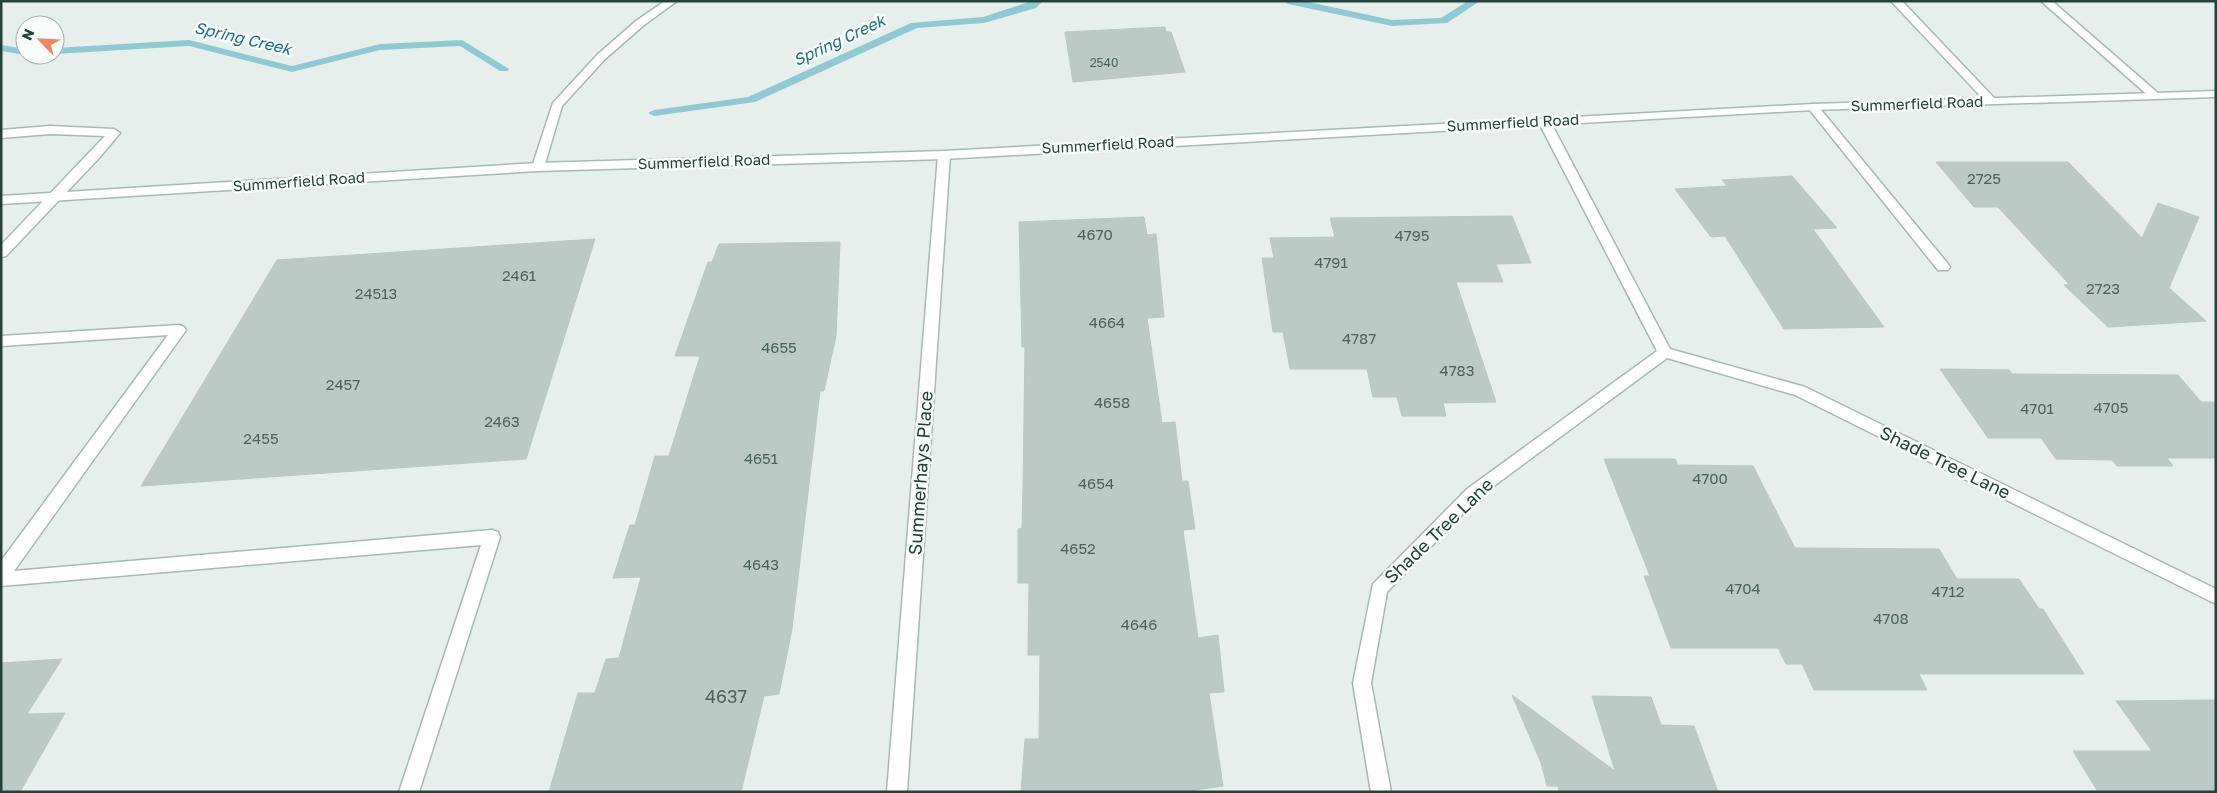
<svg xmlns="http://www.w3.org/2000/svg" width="2217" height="793" viewBox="0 0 2217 793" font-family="'Golos Text',sans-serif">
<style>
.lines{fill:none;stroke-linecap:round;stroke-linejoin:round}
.stream{fill:#8ec9d4;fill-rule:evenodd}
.building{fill:#bbcac4;stroke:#b8c9c2}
.lane-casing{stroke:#a8b8b2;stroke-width:3}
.street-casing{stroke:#a8b8b2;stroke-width:3}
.secondary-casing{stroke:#a4bbb3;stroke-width:3}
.lane{fill:#fff;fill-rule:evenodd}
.street{fill:#fff;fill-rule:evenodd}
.secondary{fill:#fff;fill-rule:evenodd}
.labels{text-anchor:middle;stroke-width:5;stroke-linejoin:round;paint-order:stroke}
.far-number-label{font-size:12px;fill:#4a645c}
.far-street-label{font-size:15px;fill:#24423a;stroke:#f7fbf9}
.number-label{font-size:15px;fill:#4a645c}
.far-water-label{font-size:16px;font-style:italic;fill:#1c6f80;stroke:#f7fbf9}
.street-label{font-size:18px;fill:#24423a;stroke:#f7fbf9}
.near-number-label{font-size:18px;fill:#4a645c}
</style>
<rect width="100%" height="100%" fill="#e6efeb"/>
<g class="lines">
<path class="stream" d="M1032,1H1043L1036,8L984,23L917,28L755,102L654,116L648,113L654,110L748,97L911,23L983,17Z
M1283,1H1304L1392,20L1441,18L1468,1H1480L1447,23L1392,26L1288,4Z
M189,40L292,66L380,44L462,40L509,69L508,71H500L460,46L380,50L292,72L189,46L55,54V48Z
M1,45L25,49L26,55L1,51Z"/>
</g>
<path class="building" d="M1165,27L1166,32H1171L1185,72L1073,82L1065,32Z
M1936,162H2068L2142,238L2158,203L2199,217L2169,288L2206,321L2108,327L2064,285L2069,284L1998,207H1974Z
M1792,176L1837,228L1813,229L1884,327L1784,329L1725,236L1711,237L1675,189L1727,186L1722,180Z
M1512,216L1531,263L1496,264L1503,282H1456L1496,402L1443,403L1446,416H1402L1397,397H1373L1367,369H1290L1283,332H1273L1262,258H1274L1270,238L1335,237L1330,218Z
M1144,217L1147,235L1156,234L1164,317L1147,318L1162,423L1175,422L1182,481H1188L1195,529L1183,530L1198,638L1218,635L1224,692L1209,693L1223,786L1182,792H1021L1025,739H1039L1040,655H1028L1029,583H1018V529L1022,528L1023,487L1025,347H1022L1019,222Z
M595,239L526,459L141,486L277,260Z
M840,242L836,336L824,391H820L792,629L779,694L764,696L741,792H549L578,693H595L606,659L619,658L641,577L613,578L630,525H635L655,456H669L700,356H675L708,262H712L719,244Z
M1940,369L2009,370L2012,374L2178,375L2201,402H2216V458H2167L2173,466H2117L2112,460L2056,459L2041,438H1988Z
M1604,459H1675L1678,465L1753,466L1795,548L1939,549L1957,579H2019L2039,609H2043L2084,674H1919L1927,690H1814L1802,664H1786L1778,648H1671L1644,576H1650Z
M62,659L27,714L65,713L20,792H1V663Z
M1512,695L1615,771L1592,696L1651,697L1661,725L1694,726L1718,792H1559L1558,786H1547L1541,763Z
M2216,700V792H2098L2073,751H2152L2116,701Z"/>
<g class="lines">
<defs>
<path id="lane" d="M1891,1H1902L1995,99L1997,101L1995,103H1987Z
M2041,1H2052L2159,94L2161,96L2159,98H2151Z
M1813,104L1817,105L1948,264L1950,267L1948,270H1938L1809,109L1807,107Z
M50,126L114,129L120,133L100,157L6,256L1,257V245L105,136L50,134L1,138V130Z
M179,325L184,327L186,330L184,333L14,571L492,530L498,532L500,537L419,792H399L481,545L1,586V561L168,335L1,346V336Z"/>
<path id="street" d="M665,1H677L644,25L605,59L562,106L544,167L542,170H534L532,167L553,103L597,55L636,21Z
M1544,118L1550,121L1670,349L1805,387L2216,589V604L1795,395L1667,358L1479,497L1387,592L1371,683L1391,792H1371L1353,683L1373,584L1467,489L1657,351L1538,121Z
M944,151L950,155L907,792H887L938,155Z"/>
<path id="secondary" d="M2216,91V97L1813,110L944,159L538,171L1,204V196L538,163L944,151L1813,104Z"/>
</defs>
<use href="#lane" class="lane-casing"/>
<use href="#street" class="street-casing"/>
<use href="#secondary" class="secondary-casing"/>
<use href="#lane" class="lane"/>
<use href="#street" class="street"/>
<use href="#secondary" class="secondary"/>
</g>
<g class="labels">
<g class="far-number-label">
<text x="1104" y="67">2540</text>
</g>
<g class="far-street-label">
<text transform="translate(1917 104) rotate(-2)" y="5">Summerfield Road</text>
<text transform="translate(1513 123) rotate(-3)" y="5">Summerfield Road</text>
<text transform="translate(1108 145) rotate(-3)" y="5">Summerfield Road</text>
<text transform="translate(704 162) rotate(-2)" y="5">Summerfield Road</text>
<text transform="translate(299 182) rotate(-4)" y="5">Summerfield Road</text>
</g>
<g class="number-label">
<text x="1984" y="184">2725</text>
<text x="1095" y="240">4670</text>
<text x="1412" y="241">4795</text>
<text x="1331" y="268">4791</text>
<text x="519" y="281">2461</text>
<text x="2103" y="294">2723</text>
<text x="376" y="299">24513</text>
<text x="1107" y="328">4664</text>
<text x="1359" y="344">4787</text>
<text x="779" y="353">4655</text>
<text x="1457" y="376">4783</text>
<text x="343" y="390">2457</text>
<text x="1112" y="408">4658</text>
<text x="2111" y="413">4705</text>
<text x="2037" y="414">4701</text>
<text x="502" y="427">2463</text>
<text x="261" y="444">2455</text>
<text x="761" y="464">4651</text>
<text x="1710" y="484">4700</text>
<text x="1096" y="489">4654</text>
<text x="1078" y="554">4652</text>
<text x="761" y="570">4643</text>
<text x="1743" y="594">4704</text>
<text x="1948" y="597">4712</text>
<text x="1891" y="624">4708</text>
<text x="1139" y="630">4646</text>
</g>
<g class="far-water-label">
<text transform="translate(243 38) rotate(13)" y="6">Spring Creek</text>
<text transform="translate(839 40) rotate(-25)" y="6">Spring Creek</text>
</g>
<g class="street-label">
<text transform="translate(1945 463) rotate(26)" y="6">Shade Tree Lane</text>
<text transform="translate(921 473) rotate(-86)" y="6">Summerhays Place</text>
<text transform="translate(1439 531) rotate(-44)" y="6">Shade Tree Lane</text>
</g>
<g class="near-number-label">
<text x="726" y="703">4637</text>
</g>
</g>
<rect width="2217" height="793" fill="none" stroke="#24423a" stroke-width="5"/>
<g transform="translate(40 40) rotate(294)"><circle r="24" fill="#f7fbf9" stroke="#a3b1ad"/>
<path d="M0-4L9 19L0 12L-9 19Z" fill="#f4845f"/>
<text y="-8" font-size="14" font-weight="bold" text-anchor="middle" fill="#24423a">N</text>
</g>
</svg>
